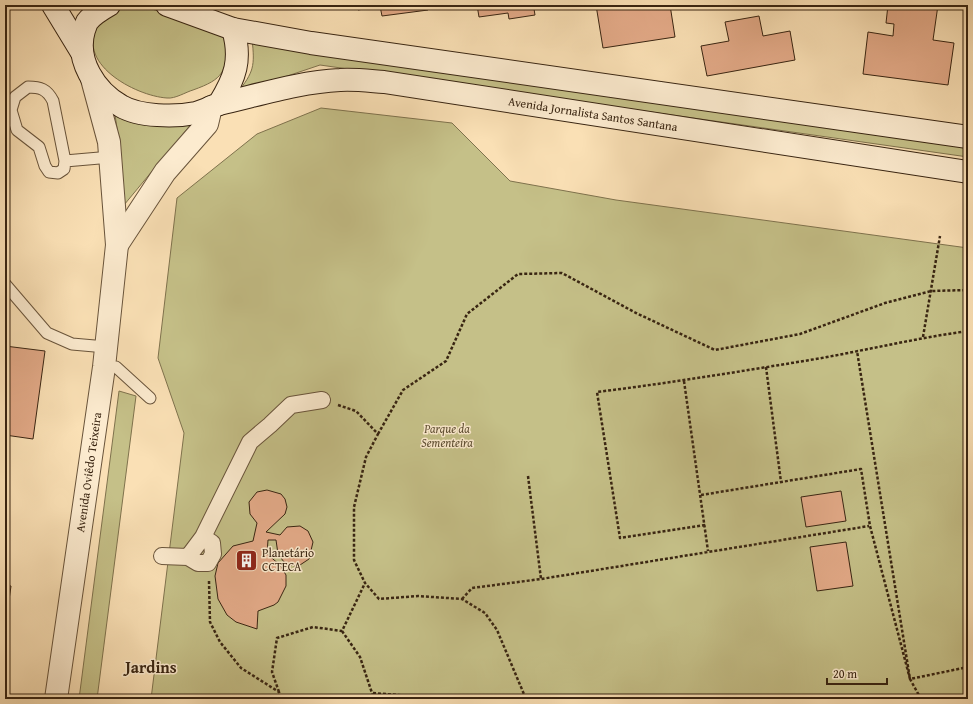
<svg xmlns="http://www.w3.org/2000/svg" width="973" height="704" viewBox="0 0 973 704" font-family="'Gentium Book Plus',serif">
<style>
.green{fill:#c5c088;stroke:#7f724d}
.building{fill:#e3aa88;stroke:#392512}
.lines{fill:none;stroke-linecap:round;stroke-linejoin:round}
.service-casing{stroke:#69543b;stroke-width:13}
.pedestrian-casing{stroke:#69543b;stroke-width:18}
.tertiary-casing{stroke:#69543b;stroke-width:24}
.secondary-casing{stroke:#392512;stroke-width:24}
.path{stroke:#392512;stroke-width:2.5;stroke-dasharray:3 2;stroke-linecap:butt}
.service{stroke:#fcebcf;stroke-width:11}
.pedestrian{stroke:#fcebcf;stroke-width:16}
.tertiary{stroke:#fcebcf;stroke-width:22}
.secondary{stroke:#fcebcf;stroke-width:22}
.labels{text-anchor:middle;stroke-width:3;stroke-linejoin:round;paint-order:stroke}
.street-label{font-size:12px;fill:#392512;stroke:#fcebcf}
.park-label{font-size:12px;font-style:italic;fill:#5c4c30;stroke:#fcebcf}
.poi-label{font-size:12px;fill:#392512;stroke:#fcebcf;text-anchor:start}
.district-label{font-size:16px;font-weight:bold;fill:#392512;stroke:#fcebcf}
</style>
<rect width="100%" height="100%" fill="#fae0b5"/>
<filter id="stains"><feTurbulence type="fractalNoise" baseFrequency=".005" numOctaves="4"/><feColorMatrix values="0 0 0 0 .2 0 0 0 0 .09 0 0 0 0 .02 0 0 0 .5 -.17"/></filter>
<radialGradient id="worn" r=".72"><stop offset=".6" stop-color="#630" stop-opacity="0"/><stop offset="1" stop-color="#630" stop-opacity=".3"/></radialGradient>
<path class="green" d="M123,5H134L152,9L219,31L228,41C226,72 224,79 193,90C186,92 175,99 167,98C135,96 72,62 100,23C108,12 109,10 123,5Z
M252,39L968,145V157L320,65L237,93C254,72 255,66 252,39Z
M114,108L197,117L124,205L121,155Z
M321,108L452,123L510,181L616,200L968,248V699H151L184,433L158,358L177,198L257,134Z
M119,391L136,396L97,699H79Z"/>
<path class="building" d="M357,5H428V10L382,16L380,6L358,10Z
M477,5H561L534,9L535,15L509,19L508,13L479,17Z
M596,5H670L675,37L603,48Z
M888,5H938L933,40L954,43L948,85L863,74L868,32L893,36L894,24L886,23Z
M759,16L763,36L790,31L795,60L707,76L701,46L729,41L725,22Z
M5,346L45,351L33,439L5,435Z
M267,490L281,494L285,499L287,507L285,514L266,532L280,535L287,527L300,526L308,531L313,542L309,559L297,567L284,562L278,554L276,540H268L267,554L280,565L286,575V586L278,602L274,605L258,611L257,629L236,622L227,615L218,599L215,576L218,563L233,546L253,541L257,523L250,514L249,502L257,492Z
M841,491L846,521L806,527L801,497Z
M846,542L853,586L817,591L810,547Z
M5,585L11,586L5,628Z"/>
<g class="lines">
<defs>
<path id="service" d="M28,87C40,87 47,89 53,101L65,161L64,169L58,173L49,172L45,166L39,147L17,130L11,110L15,97Z
M65,161L111,157
M5,284L47,333L72,344L106,347
M104,367H116L150,398"/>
<path id="pedestrian" d="M162,556L188,557L203,537L250,442L270,425L291,405L322,400
M188,557L198,563H208L213,554L212,543L203,537"/>
<g id="tertiary">
<path d="M117,245L165,172L207,124L211,107"/>
<path id="s1" d="M56,699L104,367L117,245L109,142L92,79"/>
</g>
<g id="secondary">
<path d="M53,5L81,51"/>
<path d="M109,5C102,9 92,15 87,22C86,24 85,28 84,30C75,60 95,91 121,106C139,117 176,117 196,113C203,111 211,107 219,104C235,78 242,60 233,29"/>
<path d="M167,5L233,29L311,43L968,137"/>
<path id="s2" d="M219,104C259,95 299,82 340,80C354,79 370,81 384,82L968,172"/>
</g>
</defs>
<use href="#service" class="service-casing"/>
<use href="#pedestrian" class="pedestrian-casing"/>
<use href="#tertiary" class="tertiary-casing"/>
<use href="#secondary" class="secondary-casing"/>
<path class="path" d="M923,337L940,236
M766,367L781,482
M684,381L708,551
M338,405L356,411L378,434L366,457L354,507V560L365,583L379,599L418,596L462,599L485,613L497,630L526,699
M378,434L403,390L446,361L467,314L518,274L562,273L636,313L715,350L800,334L885,303L931,291L968,290
M528,476L541,579
M701,495L861,469L870,526L910,679L857,351
M705,525L620,538L597,392C670,383 743,371 816,359C867,350 917,338 968,331
M209,581L210,622L220,642L241,668L279,692L281,699
M462,599L472,588L541,579L869,526
M342,631L360,657L374,699
M279,692L272,672L277,638L313,627L342,631L365,583
M373,693L448,699
M921,699L910,679L968,667"/>
<use href="#service" class="service"/>
<use href="#pedestrian" class="pedestrian"/>
<use href="#tertiary" class="tertiary"/>
<use href="#secondary" class="secondary"/>
</g>
<defs>
<symbol id="building-square" viewBox="-11 -11 22 22"><rect x="-9" y="-9" width="18" height="18" rx="4" fill="#8f2418" stroke="#fcebcf"/><path d="M-4-6H4V6H1V3H-1V6H-4ZM-2.5-4.3h1.7v1.8h-1.7ZM.8-4.3h1.7v1.8H.8ZM-2.5-1h1.7V.8h-1.7ZM.8-1h1.7V.8H.8Z" fill="#fff"/></symbol>
</defs>
<g fill-rule="evenodd">
<use href="#building-square" x="234" y="548" width="25" height="25"/>
</g>
<g class="labels">
<g class="street-label">
<text dy="4" stroke="none"><textPath href="#s2" startOffset="379">Avenida Jornalista Santos Santana</textPath></text>
<text dy="4" stroke="none"><textPath href="#s1" startOffset="229">Avenida Oviêdo Teixeira</textPath></text>
</g>
<g class="park-label">
<text x="447" y="433">Parque da<tspan x="447" dy="14">Sementeira</tspan></text>
</g>
<g class="poi-label">
<text x="262" y="557">Planetário<tspan x="262" dy="14">CCTECA</tspan></text>
</g>
<g class="district-label">
<text x="151" y="673">Jardins</text>
</g>
</g>
<rect width="973" height="704" fill="none" stroke="#fae0b5" stroke-width="20"/>
<rect x="6" y="6" width="961" height="692" fill="none" stroke="#392512" stroke-width="2"/>
<rect x="10" y="10" width="953" height="684" fill="none" stroke="#392512"/>
<path d="M827 678v6h60v-6" fill="none" stroke="#392512" stroke-width="2"/>
<text x="833" y="678" font-size="12" fill="#392512" stroke="#fcebcf" stroke-width="3" paint-order="stroke">20 m</text>
<rect width="100%" height="100%" filter="url(#stains)"/>
<rect width="100%" height="100%" fill="url(#worn)"/>
</svg>
